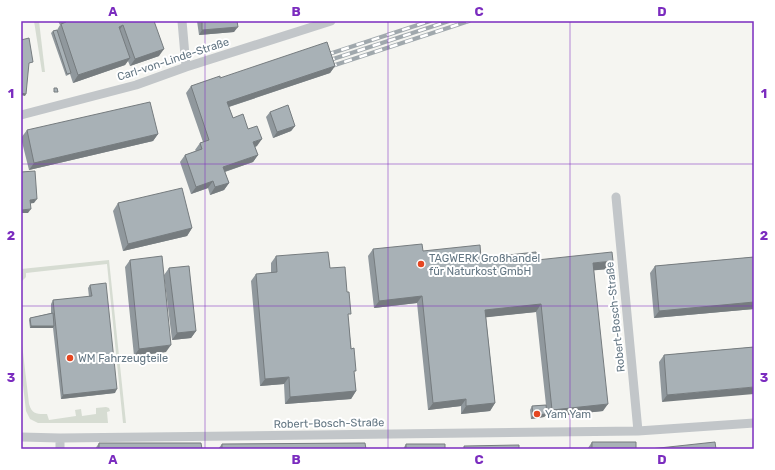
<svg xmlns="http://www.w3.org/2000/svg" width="775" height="470" viewBox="0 0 775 470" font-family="Rubik,sans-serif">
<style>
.green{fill:#d6dcd2}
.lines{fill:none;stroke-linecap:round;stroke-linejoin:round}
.minor{stroke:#c2c6c9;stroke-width:9}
.rail-casing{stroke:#a0a8ad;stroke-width:4}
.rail{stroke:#fff;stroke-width:2.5;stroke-dasharray:8;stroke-linecap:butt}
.wall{fill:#90989d}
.shaded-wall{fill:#767c7f}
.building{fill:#a8b1b6;stroke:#767c7f}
.grid{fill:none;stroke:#7b2cbf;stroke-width:1;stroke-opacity:0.55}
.poi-dot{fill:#e54621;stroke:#fff;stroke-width:1.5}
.labels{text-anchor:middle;stroke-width:4;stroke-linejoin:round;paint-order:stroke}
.street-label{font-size:11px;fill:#637683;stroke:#fff}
.poi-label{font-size:11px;fill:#637683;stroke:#fff;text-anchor:start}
.neatline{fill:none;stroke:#7b2cbf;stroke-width:1.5}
.grid-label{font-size:13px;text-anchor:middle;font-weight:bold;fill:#7b2cbf}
</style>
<rect width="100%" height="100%" fill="#f5f5f1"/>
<path class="green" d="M34,21H39L45,72H42Z
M109,260L126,423H123L107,264L26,273V277L21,282V269Z
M21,335L29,404C32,415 38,414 47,414L49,420L76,416L75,410L81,409L82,416L96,414V408L106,407L109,408L110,411L107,412L108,423H38L30,419L26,411L21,368Z"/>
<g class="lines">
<path class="minor" d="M182,21L186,67
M21,115L136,85L186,67L331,21
M616,197L638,431
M21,437L60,438L638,431L754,423
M60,449V438"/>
<defs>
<path id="rail" d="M326,55L430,21
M327,61L449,21
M329,67L469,21"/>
</defs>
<use href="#rail" class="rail-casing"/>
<use href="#rail" class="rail"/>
</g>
<path class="wall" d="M58,21H154L159,56L130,66L128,61L125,65L73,83L70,74L66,76L51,33L53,31L57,30L60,25Z
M197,21H237L234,32L199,35Z
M335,66L330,73L229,107L233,118L248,129L257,146L255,147L258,155L253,162L225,172L229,183L224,190L210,195L208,188L191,194L180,162L185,155L196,151L195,150L200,143L203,142L186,93L191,86Z
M270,112L295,126L291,131L273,138L266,117Z
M27,130L158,134L153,141L29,170L21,138Z
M118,203L192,228L187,236L123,251L113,211Z
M373,249L423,251L481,258L537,260L608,269L594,270L603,411L547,417V414L544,417L531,419L530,410L532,406L546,405L536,312L486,317L495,403L490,411L461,414V406L428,410L417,303L374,308L368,256Z
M276,256L330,268L348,318L356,391L351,399L285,404L284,384L260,386L251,281L256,274L271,273V263Z
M754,257V309L654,318L650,273L655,266Z
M130,260L166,352L134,356L125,267Z
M169,268L196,331L191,338L172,340L164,275Z
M90,285L115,393L61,399L53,328H30L29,320L30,318L51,313V304L53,300L89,297L88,288Z
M754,347L662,402L659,362L664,355Z
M592,442L636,449H588V448Z
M99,443L202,449H95Z
M222,444L366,449H218Z
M406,444L445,449H403Z"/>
<path class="shaded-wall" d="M123,25L118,32L119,27Z
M238,27L234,32L199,35L202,30Z
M164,49L159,56L130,66L135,59Z
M130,58L125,65L73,83L78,75Z
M335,66L330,73L222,109L227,102Z
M21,93L26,94L25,96L21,95Z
M295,126L291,131L273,138L277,132Z
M158,134L153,141L29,170L34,163Z
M262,139L257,146L248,149L253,142Z
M258,155L253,162L218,174L223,167Z
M213,181L208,188L191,194L196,187Z
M229,183L224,190L210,195L215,187Z
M37,199L34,203L27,204L30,200Z
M31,209L28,213H21V210Z
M192,228L187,236L123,251L128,244Z
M613,261L608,269L588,271L593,263Z
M422,296L417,303L374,308L379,301Z
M754,302V309L654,318L659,311Z
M541,304L536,312L480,318L485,310Z
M31,326H54L53,328H30Z
M196,331L191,338L172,340L177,333Z
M171,345L166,352L134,356L139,349Z
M289,377L284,384L260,386L265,379Z
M754,387V394L662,402L667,395Z
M117,389L115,393L61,399L63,395Z
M356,391L351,399L285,404L290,397Z
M466,399L461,406L428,410L433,403Z
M495,403L490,411L461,414L466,406Z
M608,404L603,411L547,417L552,410Z
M547,414L544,417L531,419L533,415Z"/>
<path class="building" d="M66,21H154L164,49L135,59L123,25L119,27L130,58L78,75L61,24L66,22Z
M202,21H237L238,27L202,30Z
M57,30L71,73L67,74L53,31Z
M29,38L33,62L29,63L26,94L21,93V40Z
M327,42L335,66L227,102L233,118L243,114L248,129L257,126L262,139L253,142L258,155L223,167L229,183L215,187L213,181L196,187L185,155L202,149L200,143L209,140L191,86L220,76V78Z
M54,88H57L58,92H54Z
M150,102L158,134L34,163L27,130Z
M288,105L295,126L277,132L270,112Z
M35,171L37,199L30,200L31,209L21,210V172Z
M182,188L192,228L128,244L118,203Z
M422,244L423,251L480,245L481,258L536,252L537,260L612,252L613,261L593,263L608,404L552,410L541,304L485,310L495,403L466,406V399L433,403L422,296L379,301L373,249Z
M328,252L330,268L345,267L347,292H349L351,314H348L351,349L354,348L356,371H354L356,391L290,397L289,377L265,379L256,274L277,272L276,256Z
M162,256L171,345L139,349L130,260Z
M754,257V302L659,311L655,266Z
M189,266L196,331L177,333L169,268Z
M106,283L117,389L63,395L53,300L92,296L90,285Z
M53,313L54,326H31L30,318Z
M754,347V387L667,395L664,355Z
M546,405L547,414L533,415L532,406Z
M592,442H636V449H592Z
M715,442L716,449H650Z
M99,443H201L202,449H99Z
M365,443L366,449H222V444Z
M406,444H445V449H406Z
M519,445V449H464V446Z"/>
<path class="grid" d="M205,21V449M388,21V449M570,21V449M21,164H754M21,306H754"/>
<g class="poi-dot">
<circle cx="421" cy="264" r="4"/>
<circle cx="70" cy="358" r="4"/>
<circle cx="537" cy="414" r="4"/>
</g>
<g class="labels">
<g class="street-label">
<text transform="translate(173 59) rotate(-18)" y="4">Carl-von-Linde-Straße</text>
<text transform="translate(615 317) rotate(-96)" y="4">Robert-Bosch-Straße</text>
<text transform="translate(329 423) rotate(-1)" y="4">Robert-Bosch-Straße</text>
</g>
<g class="poi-label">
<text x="429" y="262">TAGWERK Großhandel<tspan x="429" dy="13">für Naturkost GmbH</tspan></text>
<text x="78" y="362">WM Fahrzeugteile</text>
<text x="545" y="418">Yam Yam</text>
</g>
</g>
<rect width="775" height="470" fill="none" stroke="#ffffff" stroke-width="44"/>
<rect x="22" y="22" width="731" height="426" class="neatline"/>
<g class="grid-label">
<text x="113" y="16">A</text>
<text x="296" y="16">B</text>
<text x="479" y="16">C</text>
<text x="662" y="16">D</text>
<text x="11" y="98">1</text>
<text x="764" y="98">1</text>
<text x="11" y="240">2</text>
<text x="764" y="240">2</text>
<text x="11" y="382">3</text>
<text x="764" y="382">3</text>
<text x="113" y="464">A</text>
<text x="296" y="464">B</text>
<text x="479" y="464">C</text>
<text x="662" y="464">D</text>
</g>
</svg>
